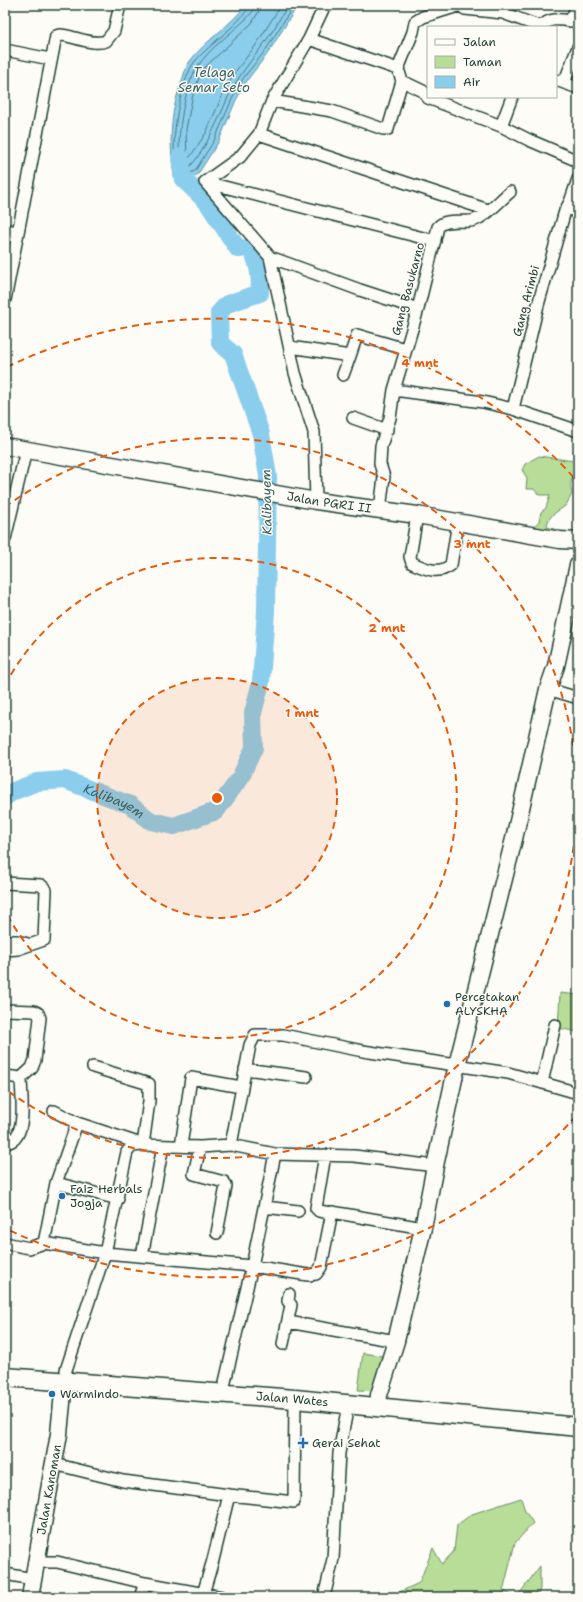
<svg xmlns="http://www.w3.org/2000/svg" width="583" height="1602" viewBox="0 0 583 1602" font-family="'Shantell Sans',sans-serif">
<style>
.green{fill:#b7dd98;stroke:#6b8d66}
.water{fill:#8bcdec;stroke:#6093a2}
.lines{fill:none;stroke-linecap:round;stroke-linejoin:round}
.shore{stroke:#4a777e;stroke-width:1}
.river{stroke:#8bcdec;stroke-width:18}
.street-casing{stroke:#1f3d34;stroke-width:14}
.secondary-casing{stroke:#1f3d34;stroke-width:19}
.primary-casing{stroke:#1f3d34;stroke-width:21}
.street{stroke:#fdfcf7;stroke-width:11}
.secondary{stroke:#fdfcf7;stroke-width:16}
.primary{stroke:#fdfcf7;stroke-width:18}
.ring{fill:none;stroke:#e8590c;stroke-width:2;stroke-dasharray:7 5}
.poi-dot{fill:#1f6fb2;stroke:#fdfcf7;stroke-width:1.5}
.labels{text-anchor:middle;stroke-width:3;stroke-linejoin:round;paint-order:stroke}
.street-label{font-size:12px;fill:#1f3d34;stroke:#fdfcf7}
.poi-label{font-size:12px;fill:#1f3d34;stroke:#fdfcf7;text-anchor:start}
.water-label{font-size:13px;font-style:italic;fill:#3a6162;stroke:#fdfcf7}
.centre{fill:#e8590c;stroke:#fdfcf7;stroke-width:2}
.ring-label{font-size:12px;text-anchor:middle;font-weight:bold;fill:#e8590c;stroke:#fdfcf7;stroke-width:3;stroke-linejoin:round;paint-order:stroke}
</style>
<rect width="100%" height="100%" fill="#fdfcf7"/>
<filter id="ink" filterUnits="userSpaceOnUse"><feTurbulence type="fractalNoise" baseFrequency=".025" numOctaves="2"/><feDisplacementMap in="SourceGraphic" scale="8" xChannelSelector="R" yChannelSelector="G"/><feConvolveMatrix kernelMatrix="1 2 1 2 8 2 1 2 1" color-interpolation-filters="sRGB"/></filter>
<g filter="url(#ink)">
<path class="green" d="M539,456L574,461L577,468C572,477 569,483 572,494C570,497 568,503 565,506C557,512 547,516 547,527C560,530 565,534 563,548L538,540L529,532L539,521L541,512L546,508L550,495H539L534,489H526L527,478L522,470L525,464Z
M560,993L578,995V1032L558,1028Z
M363,1353L387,1357L377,1391L358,1390Z
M521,1498L525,1511L533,1523L515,1543L503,1591L517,1597L540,1566V1589L537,1597H394L395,1594L419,1583L433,1548L442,1564L454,1551L457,1525L472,1514Z"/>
<path class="water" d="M246,5H298L268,53L248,79L236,100L219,141L198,174L192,178L175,182C169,148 169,114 182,81C184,74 186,66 190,61C206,40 230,26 246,5Z"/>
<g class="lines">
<path class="shore" d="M249,5C248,18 203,49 193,64C179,86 167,153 179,177L195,171L215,139L232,99L244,77L265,51L294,5
M254,5L253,11L246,19C230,34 210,48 198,66C184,85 173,150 183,170C197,169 220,116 226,102C234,82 247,66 260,49C271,35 279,20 288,5
M260,5L258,13L252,23L202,70L193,94L186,129L187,158L190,157L206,133L223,94L235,72L256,45L281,5"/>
<path class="river" id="s1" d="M5,797L14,791L37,782L65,780L130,805L151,821L174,826L216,811L240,778L254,748L253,713L261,682L266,611L268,476L261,434L233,354L220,343L219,313L227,304L260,293C260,276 259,262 250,248L238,249L207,202L183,179L180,157"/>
<defs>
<path id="street" d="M461,6L465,9L503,13L541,27
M541,27C549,18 559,19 570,21L578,5
M5,50L50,59
M398,69L413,32L415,22L423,17L461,5
M556,80L578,88
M402,81L423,91L428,98L501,126L529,140L578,161
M564,83L578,47
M272,101L332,111L383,129H388L402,81L398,69L309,39
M501,126L512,97
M259,134L488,210
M205,182L270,257L295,373L314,432L316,501
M205,182L435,241
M205,182L240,157L259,134L272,101L309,39L325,5
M570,202L574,211L578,213
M5,230L18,232
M270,257L360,290L418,309
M5,300L56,36C65,31 90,47 106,41L114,31L120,5
M290,347L350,356L357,335L405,349
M343,375L350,356
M394,390L483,402L513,409L578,431
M513,409L538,305L565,211L570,202L578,179
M353,418L387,430
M380,510L384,477L380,464L381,446L390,418L394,390L418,309L438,227C446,217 464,224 475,220C488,215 499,201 510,192
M417,515L410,557L412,563C426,569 438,575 451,565L458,522
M5,539L26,450
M548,689L578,698
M5,883L41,885L46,890L44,940L18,949L5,950
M5,941H17L28,944
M5,1010L34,1011L38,1013L40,1018L35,1060L32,1068L21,1078C21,1095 29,1141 5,1143
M93,1067L149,1084V1101L143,1145
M245,1069L306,1077
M5,1076L21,1078
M542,1083L555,1025
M54,1111L77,1123L141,1144
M231,1145L250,1045L255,1035H283L363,1051L508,1073L578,1093
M181,1146L191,1078L241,1087
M200,1147L194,1174L224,1182L226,1186L217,1233
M325,1155L316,1208L319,1211L331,1213
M56,1183L118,1199
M265,1207L298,1211
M5,1243L29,1248L44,1243L105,1253L252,1266L308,1275L316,1274L321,1267L332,1212L423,1228
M44,1243L56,1183L77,1123
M142,1256L163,1146
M288,1322L396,1341
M283,1344L291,1305L288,1301L289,1294
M66,1370L105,1253L127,1152L132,1146L143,1145L200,1147L231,1145L275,1154L354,1156L435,1166
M225,1382L252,1266L275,1154
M54,1464L123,1481L229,1495L294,1502L295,1399
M36,1562H57L145,1583L222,1597
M5,1574L33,1579
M203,1594L213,1560L229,1495
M140,1597L145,1583
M324,1597L333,1559L339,1453L348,1405"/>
<g id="secondary">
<path id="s2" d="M5,446L316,501L417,515L560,540L578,541"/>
<path d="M378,1407L379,1395L396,1341L423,1228L435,1166L457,1065L514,839L548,689L556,666L578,565"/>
<path id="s3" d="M30,1597L59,1434L64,1382"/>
</g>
<g id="primary">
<path id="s4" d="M5,1377L295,1399L578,1427"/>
</g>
</defs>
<use href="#street" class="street-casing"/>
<use href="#secondary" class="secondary-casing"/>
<use href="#primary" class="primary-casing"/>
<use href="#street" class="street"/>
<use href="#secondary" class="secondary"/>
<use href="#primary" class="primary"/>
</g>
</g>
<circle cx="217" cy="798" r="120" fill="#e8590c" fill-opacity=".12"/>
<g class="ring">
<circle cx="217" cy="798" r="120"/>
<path d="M5 685A240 240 0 1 1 5 911"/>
<path d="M5 507A360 360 0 1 1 5 1089"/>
<path d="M576 1116A480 480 0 0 1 7 1229M7 367A480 480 0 0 1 576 480"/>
</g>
<g class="poi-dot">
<circle cx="447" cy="1004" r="4"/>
<circle cx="62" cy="1196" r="4"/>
<circle cx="52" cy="1394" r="4"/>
<path d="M301 1437h4v4h4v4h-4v4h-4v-4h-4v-4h4z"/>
</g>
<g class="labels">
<g class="street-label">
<text transform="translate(408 289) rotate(-75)" y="4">Gang Basukarno</text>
<text transform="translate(526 301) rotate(-75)" y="4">Gang Arimbi</text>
<text dy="4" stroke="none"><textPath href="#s2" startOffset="329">Jalan PGRI II</textPath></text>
<text dy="4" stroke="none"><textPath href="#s4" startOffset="288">Jalan Wates</textPath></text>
<text dy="4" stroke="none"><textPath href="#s3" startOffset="109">Jalan Kanoman</textPath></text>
</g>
<g class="poi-label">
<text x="455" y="1001">Percetakan<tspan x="455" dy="14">ALYSKHA</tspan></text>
<text x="70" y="1193">Faiz Herbals<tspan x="70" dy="14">Jogja</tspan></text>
<text x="60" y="1398">Warmindo</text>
<text x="312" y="1447">Gerai Sehat</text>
</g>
<g class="water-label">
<text x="214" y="77">Telaga<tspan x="214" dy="15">Semar Seto</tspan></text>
<text transform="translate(266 502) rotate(-91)" y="5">Kalibayem</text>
<text dy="5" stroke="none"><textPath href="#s1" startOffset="117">Kalibayem</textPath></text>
</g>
</g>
<circle cx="217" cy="798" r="6" class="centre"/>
<g class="ring-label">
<text x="420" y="367">4 mnt</text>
<text x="472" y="548">3 mnt</text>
<text x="387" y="632">2 mnt</text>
<text x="302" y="717">1 mnt</text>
</g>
<rect width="583" height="1602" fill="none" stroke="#fdfcf7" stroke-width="20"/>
<rect x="10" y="10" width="563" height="1582" fill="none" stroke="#1f3d34" stroke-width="1.5" filter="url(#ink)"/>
<rect x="427" y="26" width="130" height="72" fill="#fdfcf7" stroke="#a4b0a9"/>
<rect x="435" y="39" width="20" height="6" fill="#fdfcf7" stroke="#a4b0a9"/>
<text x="463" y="46" font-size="12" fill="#1f3d34">Jalan</text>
<rect x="435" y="56" width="20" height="12" fill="#b7dd98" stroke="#a4b0a9"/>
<text x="463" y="66" font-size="12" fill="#1f3d34">Taman</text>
<rect x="435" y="76" width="20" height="12" fill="#8bcdec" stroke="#a4b0a9"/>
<text x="463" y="86" font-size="12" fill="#1f3d34">Air</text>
</svg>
